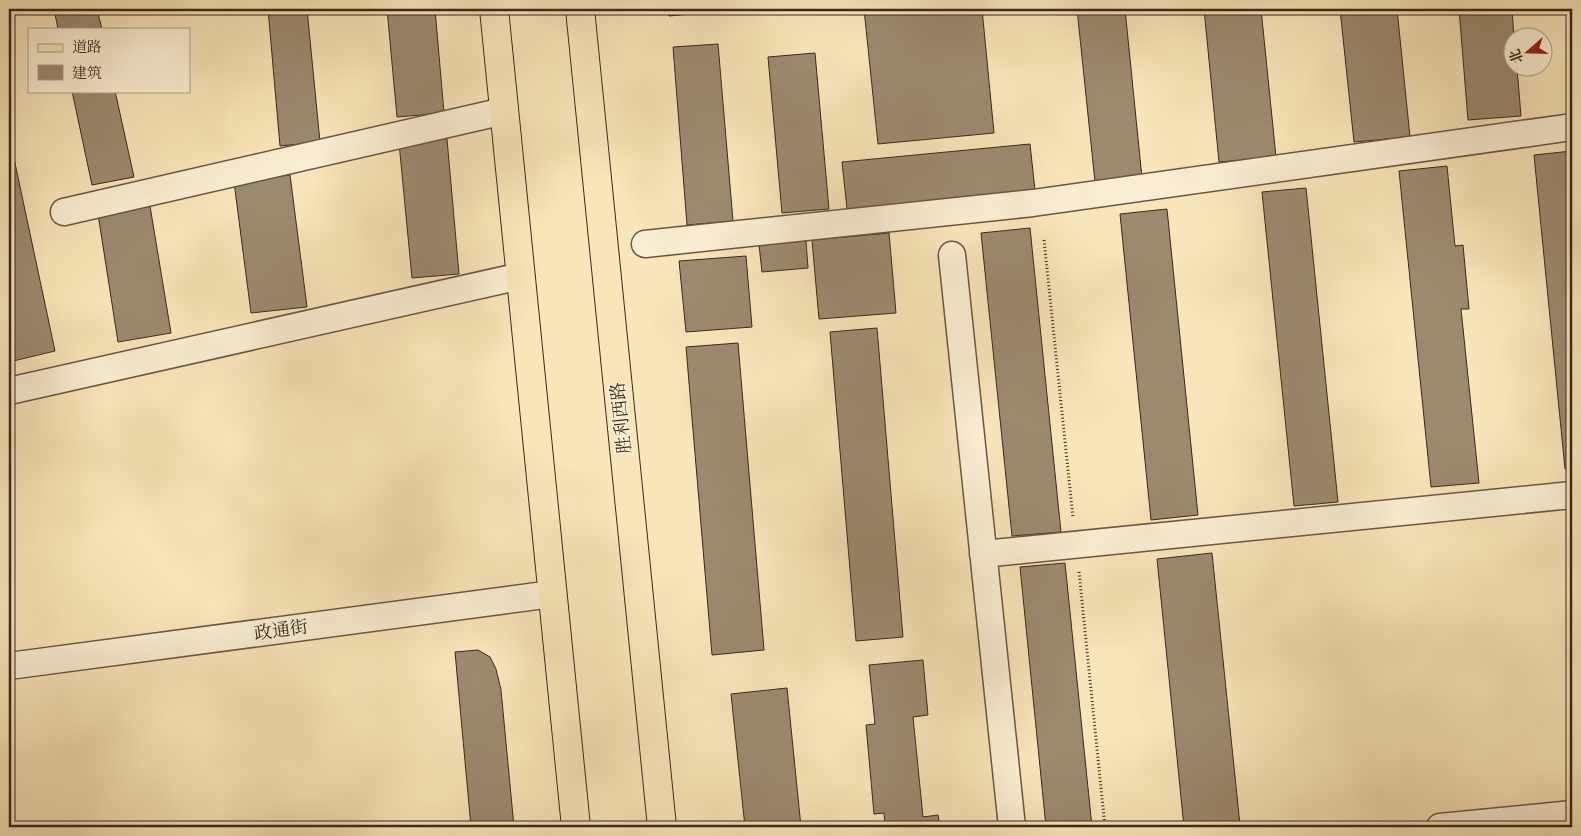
<svg xmlns="http://www.w3.org/2000/svg" width="1581" height="836" viewBox="0 0 1581 836" font-family="Cardo,'Noto Serif SC',serif">
<style>
.building{fill:#9c8a6f;stroke:#39281f}
.lines{fill:none;stroke-linecap:round;stroke-linejoin:round}
.minor-casing{stroke:#695746;stroke-width:29}
.major-casing{stroke:#39281f;stroke-width:30}
.path{stroke:#39281f;stroke-width:3;stroke-dasharray:1 2.5;stroke-linecap:butt}
.minor{stroke:#faeed2;stroke-width:26}
.major{stroke:#f8e5b9;stroke-width:28}
.labels{text-anchor:middle;stroke-width:4;stroke-linejoin:round;paint-order:stroke}
.street-label{font-size:18px;fill:#39281f;stroke:#faeed2}
</style>
<rect width="100%" height="100%" fill="#f8e5b9"/>
<filter id="stains"><feTurbulence type="fractalNoise" baseFrequency=".004" numOctaves="4"/><feColorMatrix values="0 0 0 0 .2 0 0 0 0 .09 0 0 0 0 .02 0 0 0 .5 -.17"/></filter>
<radialGradient id="worn" r=".72"><stop offset=".6" stop-color="#630" stop-opacity="0"/><stop offset="1" stop-color="#630" stop-opacity=".3"/></radialGradient>
<path class="building" d="M54,9H97L102,29H58Z
M268,9H307L320,142L280,146Z
M387,9H435L444,113L397,117Z
M668,9H744L669,16Z
M864,9H982L994,133L878,144Z
M1077,9H1125L1142,178L1095,182Z
M1204,9H1261L1276,157L1219,162Z
M1340,9H1397L1410,137L1354,142Z
M1459,9H1512L1514,38V68H1517L1521,116L1468,120Z
M718,44L733,221L687,225L673,47Z
M815,53L829,209L782,213L768,57Z
M72,91H115L134,177L92,185Z
M9,135L55,351L9,362Z
M447,139L459,274L412,278L399,143Z
M1030,144L1036,200L848,218L842,162Z
M1572,151V469H1565L1534,155Z
M1447,166L1455,246L1463,245L1469,309H1461L1479,483L1431,487L1399,171Z
M290,175L307,307L251,313L234,182Z
M1306,188L1338,502L1294,506L1262,192Z
M150,206L171,333L118,342L98,214Z
M1167,209L1198,515L1151,520L1120,214Z
M1030,228L1061,532L1012,536L981,233Z
M889,233L896,313L819,319L812,240Z
M806,241L808,268L762,272L759,245Z
M746,256L752,327L686,332L679,261Z
M877,328L903,637L856,641L830,332Z
M738,343L764,650L712,655L686,347Z
M1212,553L1240,825L1214,827H1184L1157,559Z
M1065,563L1092,827H1046L1020,567Z
M478,650L490,657L496,669L501,690L514,827H471L455,652Z
M923,660L928,715L913,717L923,817L938,815L940,827H885L884,813L874,814L866,725L875,724L869,665Z
M787,688L801,827H745L731,694Z"/>
<g class="lines">
<defs>
<path id="minor" d="M64,212L504,111
M645,244L1033,203L1572,127
M952,255L1012,827
M9,391L521,276
M983,554L1572,495
M9,666L552,594
M1440,827L1572,814"/>
<path id="major" d="M494,9L576,827
M580,9L662,827"/>
</defs>
<use href="#minor" class="minor-casing"/>
<use href="#major" class="major-casing"/>
<path class="path" d="M1044,240L1073,518
M1079,572L1105,827"/>
<use href="#minor" class="minor"/>
<use href="#major" class="major"/>
</g>
<g class="labels">
<g class="street-label">
<text transform="translate(621 418) rotate(-96)" y="6">胜利西路</text>
<text transform="translate(281 630) rotate(-8)" y="6">政通街</text>
</g>
</g>
<rect width="1581" height="836" fill="none" stroke="#f8e5b9" stroke-width="30"/>
<rect x="10" y="10" width="1561" height="816" fill="none" stroke="#39281f" stroke-width="2.5"/>
<rect x="15" y="15" width="1551" height="806" fill="none" stroke="#39281f"/>
<rect x="28" y="28" width="162" height="65" fill="#faeed2" stroke="#ad9f8a"/>
<rect x="38" y="44" width="25" height="8" fill="#f8e5b9" stroke="#ad9f8a"/>
<text x="72" y="52" font-size="15" fill="#39281f">道路</text>
<rect x="38" y="65" width="25" height="15" fill="#9c8a6f" stroke="#ad9f8a"/>
<text x="72" y="78" font-size="15" fill="#39281f">建筑</text>
<g transform="translate(1528 52) rotate(250)"><circle r="24" fill="#faeed2" stroke="#ad9f8a"/>
<path d="M0-4L9 19L0 12L-9 19Z" fill="#8f2418"/>
<text y="-8" font-size="14" font-weight="bold" text-anchor="middle" fill="#39281f">北</text>
</g>
<rect width="100%" height="100%" filter="url(#stains)"/>
<rect width="100%" height="100%" fill="url(#worn)"/>
</svg>
